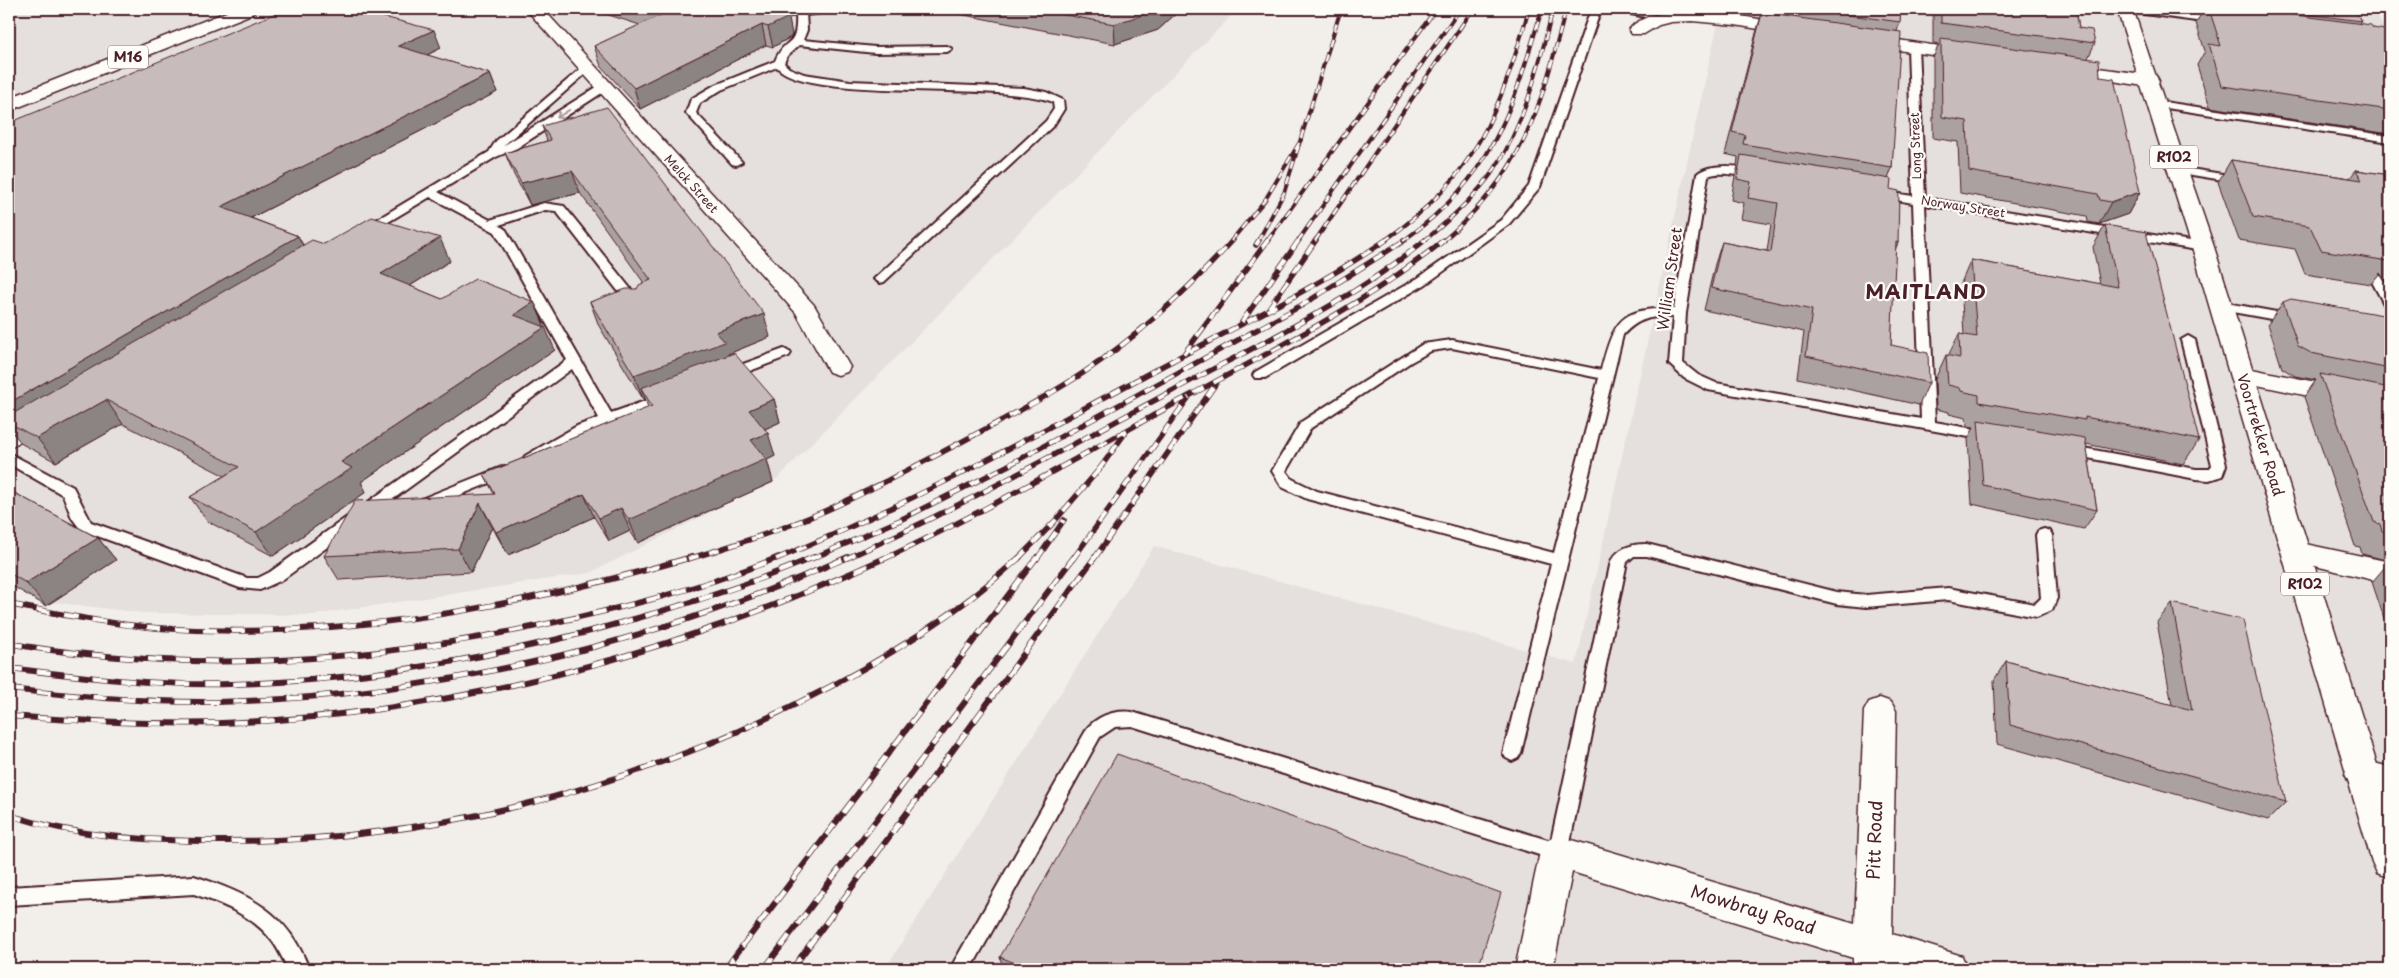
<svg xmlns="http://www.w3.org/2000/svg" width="2399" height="978" viewBox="0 0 2399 978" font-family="'Playpen Sans',sans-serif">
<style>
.built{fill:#e5dfdd}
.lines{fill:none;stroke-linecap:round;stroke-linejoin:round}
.service-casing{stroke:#4a1f2b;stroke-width:4}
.minor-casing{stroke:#4a1f2b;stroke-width:3}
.primary-casing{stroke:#4a1f2b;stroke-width:3}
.service{fill:#fdfcf7;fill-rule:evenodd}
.minor{fill:#fdfcf7;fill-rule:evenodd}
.primary{fill:#fdfcf7;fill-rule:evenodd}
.rail-far2-casing{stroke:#4a1f2b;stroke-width:4}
.rail-far1-casing{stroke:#4a1f2b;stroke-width:5.5}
.rail-casing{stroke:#4a1f2b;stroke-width:6}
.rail-far2{stroke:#fdfcf7;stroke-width:2.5;stroke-dasharray:8;stroke-linecap:butt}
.rail-far1{stroke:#fdfcf7;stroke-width:4;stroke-dasharray:11;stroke-linecap:butt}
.rail{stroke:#fdfcf7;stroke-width:4.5;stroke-dasharray:14;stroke-linecap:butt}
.wall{fill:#aca1a1;stroke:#4a1f2b}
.shaded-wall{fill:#8c8383;stroke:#4a1f2b}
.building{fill:#c8bbbb;stroke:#4a1f2b}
.oneway{stroke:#ac999b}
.labels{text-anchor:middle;stroke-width:4.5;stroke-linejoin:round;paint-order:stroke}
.far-street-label{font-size:12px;fill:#4a1f2b;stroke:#fdfcf7}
.shield{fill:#fdfcf7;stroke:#806168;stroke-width:1}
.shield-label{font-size:14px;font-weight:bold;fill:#4a1f2b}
.street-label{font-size:15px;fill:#4a1f2b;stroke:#fdfcf7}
.near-street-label{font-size:18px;fill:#4a1f2b;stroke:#fdfcf7}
.district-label{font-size:20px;font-weight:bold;letter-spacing:1px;fill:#4a1f2b;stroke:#fdfcf7}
</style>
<rect width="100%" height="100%" fill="#f2efeb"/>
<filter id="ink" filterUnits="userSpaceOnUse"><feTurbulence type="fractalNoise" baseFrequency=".02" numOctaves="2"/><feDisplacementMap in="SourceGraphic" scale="10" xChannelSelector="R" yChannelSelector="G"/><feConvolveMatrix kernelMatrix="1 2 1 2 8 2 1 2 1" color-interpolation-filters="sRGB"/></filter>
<g filter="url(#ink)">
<path class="built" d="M9,9H1238L778,478L590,573L312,615L143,613L52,602L9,586Z
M1721,9H2372L2390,36V969H885L1154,546L1576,664Z"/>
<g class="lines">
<defs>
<path id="service" d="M801,9L806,12L807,30L803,40L875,47L947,46L952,49L947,52L875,53L799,45L787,56L784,63L789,68L804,74L850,81L1024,88L1046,92L1063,100L1064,109L1054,125L884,282L880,283L874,279L1046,121L1054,109L1053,102C998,81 807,102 777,67L721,90L700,103L696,113L742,162L736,165L732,164L686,113L691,99L713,86L775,61C786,34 798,51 796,12Z
M1591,9H1601L1540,187L1509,224L1426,284L1265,378H1255L1253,375L1255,372L1418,278L1501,220L1529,186Z
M1608,9H1627L1669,18L1664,21Z
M2125,9H2148L2218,18L2223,21L2218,24L2130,12Z
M1913,44L1918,47L1925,198L2203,243L2209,247L2203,251L1925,205L1935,422L1996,433L1998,436L1996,439L1991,441L1708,390L1684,378L1669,364L1673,317C1652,316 1638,318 1623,335L1521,753L1518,758L1512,761L1506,758L1503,753L1551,564L1307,499L1282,487L1272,471L1301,422L1423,344L1452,340L1601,370C1614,321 1620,307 1674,309L1697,174C1708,163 1750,164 1761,174C1752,181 1723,169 1708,176L1686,313L1683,363L1698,375L1716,383L1921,419L1913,203L1879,197L1873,194L1879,191L1913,196L1908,47ZM1452,348L1599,378L1554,553L1317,491L1292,479L1286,471L1311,428L1411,362L1431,351Z
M584,66L592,68L503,146L600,85H608V89L517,148L496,157L438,192L490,220L544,203L564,206L642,303L643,306L642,309H632L556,211L545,210L499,225L506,230L611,413L665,394L672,398L670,401L587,432L535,462H525L523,459L525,456L577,426L599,418L572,369L282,580L260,590L240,588L81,530L72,518L63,495L9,464V453L73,487L91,522L247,578H258L270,572L567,360L495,232L430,197L368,234H360L358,231L489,152L496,141Z
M2157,101L2390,136V142L2153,106L2152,104Z
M2178,167L2241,177L2247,180L2241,183L2174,172V168Z
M2376,274L2380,275L2390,292V307L2385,306L2370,278Z
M2221,302L2293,315L2299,319L2293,323L2216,309L2215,306Z
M2188,336L2195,340L2226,465L2222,476L2209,480L2196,479L2062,453L2060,450L2067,445L2196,469H2210L2212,465L2181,340Z
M784,349L791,353L789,356L734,377L729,378L722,374L724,371Z
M33,423L38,425L40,428L38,431L9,448V437Z
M504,466L509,467L511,471L509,475L431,507H421L418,503L421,499Z
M2044,529L2050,531L2052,535L2057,598L2052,610L2037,617L1948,600L1866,607L1837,604L1647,556H1634L1627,562L1568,852L1565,858L1558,861L1132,726L1115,727L1100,737L971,969H950L1088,727C1100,715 1115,710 1132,712L1551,841L1611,561C1619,547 1632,544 1647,544L1837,592L1866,595L1948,588L2035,604L2041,598L2036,535L2038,531Z
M194,876C249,894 288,912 309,969H288C283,960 279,950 273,942C254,916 223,904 194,894L9,905V887Z"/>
<path id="minor" d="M526,9H543L814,305L850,367L847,372L838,375L829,372L796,313Z
M743,9H826L824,13L818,14C793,17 770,19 745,13Z
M1692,11L1735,15L1800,26L1803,30L1800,34L1794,35L1735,25L1692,21L1671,22L1659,25L1644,34H1632L1629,30C1641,13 1673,12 1692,11Z
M1864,35L1972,51L1978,52L1981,56L1978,60L1972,61L1858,44L1855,40L1858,36Z
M2062,63L2150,75L2157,77L2159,81L2157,85L2150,87L2056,72L2053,68L2056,64Z
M2242,367L2390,397V413L2233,380L2230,375L2233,370Z
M2296,542L2390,562V584L2286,559L2282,552L2286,545Z
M1880,698L1891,702L1896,711L1892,934L1962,956L1967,969H1853V958L1572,872L1553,969H1515L1540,852L1545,841L1558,836L1855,924L1864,711L1869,702Z
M2362,760L2390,767V795L2350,784L2345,774L2350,764Z"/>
<path id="primary" d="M234,9H256L254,13L9,111V98Z
M2117,9H2133L2214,247L2390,806V878L2377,873L2372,862L2192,247Z"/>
</defs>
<use href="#service" class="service-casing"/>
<use href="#minor" class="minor-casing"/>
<use href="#primary" class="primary-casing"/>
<use href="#service" class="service"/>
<use href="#minor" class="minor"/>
<use href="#primary" class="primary"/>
<defs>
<path id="rail-far2" d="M1231,241L1265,200L1301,140
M1258,241L1284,193L1341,9
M1267,241L1436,9
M1298,241L1460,9
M1315,241L1473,9
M1384,241C1477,176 1499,113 1529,9
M1403,241C1495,174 1511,113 1542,9
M1424,241C1449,220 1475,197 1494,170C1526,122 1539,64 1553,9
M1443,241C1525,171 1540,109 1566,9"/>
<path id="rail-far1" d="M1256,245L1259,240
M1269,308L1316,240
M1242,322L1299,240
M1184,354L1268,240
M1098,471L1126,432
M688,559C735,545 782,530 827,510C869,491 910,469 952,447C996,423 1041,401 1083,373C1139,336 1189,289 1233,240
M776,559C907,506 1031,437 1155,370C1233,328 1313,290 1386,240
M811,559L900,520L1007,466L1304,304L1405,240
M845,559C957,509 1064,449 1172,391C1258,344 1350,303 1425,240
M884,559C983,513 1078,457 1174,404C1266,354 1363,306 1444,240
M1018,559L1054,522L1102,466
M1037,559L1064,520
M1073,559L1189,397
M1094,559L1217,382"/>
<path id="rail" d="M9,604C59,614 108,624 158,628C338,641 520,607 692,557
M9,643C41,650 74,653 107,656C251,670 395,656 537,626C619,609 701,589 779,557
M9,668C83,677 157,686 231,684C369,681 506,656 638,618C697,601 757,582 814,557
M9,689C78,696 146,703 216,702C431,697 651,645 848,557
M9,716C80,721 151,725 222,723C452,715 678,653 887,557
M9,815C78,837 146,841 218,841C420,843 618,793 798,703C878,664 954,617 1020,557
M725,969L1037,557
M764,969L1074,557
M792,969L1095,557"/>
</defs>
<use href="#rail-far2" class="rail-far2-casing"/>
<use href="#rail-far1" class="rail-far1-casing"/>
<use href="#rail" class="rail-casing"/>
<use href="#rail-far2" class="rail-far2"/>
<use href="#rail-far1" class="rail-far1"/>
<use href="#rail" class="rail"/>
</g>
<path class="wall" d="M590,9H782L792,34L791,37L773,47L766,45L640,109L601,66L594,46L640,25Z
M933,9H1181L1158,30L1115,44Z
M1777,9H1901L1900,22L1897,31L1892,168L1888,179L1898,243L1895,250L1891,345L1929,383L1919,405L1798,378L1804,332L1704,310L1715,264L1722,242L1767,251L1771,224L1741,219L1744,203L1731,200L1735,176L1738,167L1737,166L1738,157L1725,154L1756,33L1762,13L1775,15Z
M1933,9H2076L2079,28L2095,43L2088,58L2100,77L2140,192L2128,214L2099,224L2088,222L2087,216L1960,193L1958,142L1933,138V58L1939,44L1933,43Z
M2192,9H2354L2361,21L2359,23L2373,28L2390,39V134L2210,107L2197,65L2205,51L2196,23L2201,14L2193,13Z
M441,48L427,55L490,74L497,92L251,218L298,236L303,245L324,244L450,261L410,286L442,299L534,302L544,325L542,326L555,350L361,482L366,492L273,556L207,521L190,497L225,476L123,424L56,462L22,444L13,433L9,435V123Z
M542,126L770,337L728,354L729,355L774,399L780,422L765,429L775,456L767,460L773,482L638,543L630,531L609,541L594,517L508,555L492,527L471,572L339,580L324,556L494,494L484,474L648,408L645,398L643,399L599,326L590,302L637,289L644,283L580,193L530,205L514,175L505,153L547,141Z
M2231,160L2350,178L2356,170L2390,175V289L2380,273L2371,284L2305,274L2295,249L2239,240L2218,182Z
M2105,225L2199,440L2183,464L2086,444L2097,510L2084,529L1972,504L1968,439L1974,427L1967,426L1966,418L1949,414V412L1936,409L1935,379L1946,355L1948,356L1959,334L1964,335L1961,283L1971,260L2100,284L2093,247Z
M2283,302L2390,320V636L2372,582L2390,561L2362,554L2360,547L2355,546L2304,397L2316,380L2295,376L2282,368L2268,324Z
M9,490L98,538L116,560L46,606L9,584Z
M2172,603L2286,802L2268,820L1997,744L1994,680L2006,661L2172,705L2157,622Z
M1000,957L1478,969H1003Z"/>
<path class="shaded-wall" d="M1159,9H1181L1158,30L1115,44L1114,24Z
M788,14L792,34L791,37L773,47L768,27Z
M762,25L766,45L640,109L634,88Z
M434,30L441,48L406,65L398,46Z
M490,74L497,92L233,227L221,207Z
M572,171L580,193L530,205L521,183Z
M2140,192L2128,214L2099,224L2111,202Z
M298,236L309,257L9,423V403Z
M440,238L450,261L392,297L381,274Z
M534,302L544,325L524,338L514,315Z
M764,314L770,337L728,354L732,366L641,388L645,398L643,399L634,375L716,332Z
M545,327L555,350L361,482L366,492L273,556L256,532L341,462Z
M774,399L780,422L756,433L749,410Z
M106,400L123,424L56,462L37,438Z
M9,427L13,433L9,435Z
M768,433L775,456L767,460L773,482L638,543L629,520L751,440Z
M584,494L594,517L508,555L496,532Z
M480,503L492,527L471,572L458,549Z
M621,508L630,531L609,541L599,518Z
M98,538L116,560L46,606L26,583Z"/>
<path class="building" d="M286,9H353L434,30L398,46L490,74L221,207L298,236L9,403V123Z
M647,9H782L788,14L787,18L768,27L762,25L634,88L594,46L663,14Z
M1033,9H1159L1158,10L1114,24Z
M1806,9H1901L1900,22Z
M1941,9H2076L2079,28L2092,30L2095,43L1941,23Z
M2209,9H2249L2371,25L2373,28L2385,30L2390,39V110L2222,86L2209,44L2221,46Z
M2267,9H2354L2361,21Z
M1762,13L1901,32L1892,168L1743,144L1745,135L1732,132Z
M1941,38L2099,60L2100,77L2114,79L2140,192L2111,202L2100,200L2098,194L1969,171L1967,121L1942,117Z
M607,107L764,314L716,332L725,342L634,375L590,302L626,289H637L639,285L651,280L572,171L521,183L505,153L551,140L542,126Z
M1741,155L1891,179L1890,189L1899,191L1898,243L1896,242L1891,345L1928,353L1929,383L1806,356L1812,310L1711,288L1722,242L1771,252L1778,203L1748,198L1751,182L1737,179Z
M2231,160L2362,180L2356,170L2390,175V250L2386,253L2388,261L2321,250L2310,226L2253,217Z
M372,217L440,238L381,274L442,299L475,279L534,302L514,315L545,327L341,462L352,468L256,532L190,497L239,467L106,400L37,438L9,423V416L312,240L324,244Z
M2105,225L2146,232L2199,440L2085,417V420L1979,402V395L1961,391L1960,388L1948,385L1946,355L1960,358L1959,334L1977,337L1971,260L2118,287Z
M2291,299L2389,316L2390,320V369L2311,353L2298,346L2283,302Z
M734,353L774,399L749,410L768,433L751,440L766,459L629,520L621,508L599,518L584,494L496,532L480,503L458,549L324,556L355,501L495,494L484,474L652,406L641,388Z
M2320,374L2390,388V533L2382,531L2380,524L2374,522Z
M1978,420L2085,438L2097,510L1983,485Z
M9,490L98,538L26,583L9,573Z
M2172,603L2243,620L2286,802L2010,725L2006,661L2192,710Z
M1117,754L1501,893L1478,969H1030L1000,957Z"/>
<defs><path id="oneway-shaft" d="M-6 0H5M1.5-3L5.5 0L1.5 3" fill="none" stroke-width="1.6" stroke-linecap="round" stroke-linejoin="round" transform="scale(1.25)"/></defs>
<use class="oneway" href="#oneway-shaft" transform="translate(563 114) rotate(147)"/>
</g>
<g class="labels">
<g class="far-street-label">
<text transform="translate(1916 146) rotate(-92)" y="4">Long Street</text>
<text transform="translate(691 184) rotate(48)" y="4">Melck Street</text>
<text transform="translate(1963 207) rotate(9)" y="4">Norway Street</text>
</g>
<g class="shield">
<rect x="108" y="45.5" width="40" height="23" rx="4"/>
<rect x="2150" y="145.5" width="48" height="23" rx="4"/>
<rect x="2281" y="572.5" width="48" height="23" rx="4"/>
</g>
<g class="shield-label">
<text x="128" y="62">M16</text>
<text x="2174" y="162">R102</text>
<text x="2305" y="589">R102</text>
</g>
<g class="street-label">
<text transform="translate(1670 279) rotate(-82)" y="5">William Street</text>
<text transform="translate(2260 435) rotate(73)" y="5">Voortrekker Road</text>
</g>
<g class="near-street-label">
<text transform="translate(1875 840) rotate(-88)" y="6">Pitt Road</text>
<text transform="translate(1753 910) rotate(17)" y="6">Mowbray Road</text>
</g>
<g class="district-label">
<text x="1926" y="299">MAITLAND</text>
</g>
</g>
<rect width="2399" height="978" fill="none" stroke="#fdfcf7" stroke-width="30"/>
<rect x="15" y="15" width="2369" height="948" fill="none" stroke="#4a1f2b" stroke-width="2" filter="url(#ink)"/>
</svg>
